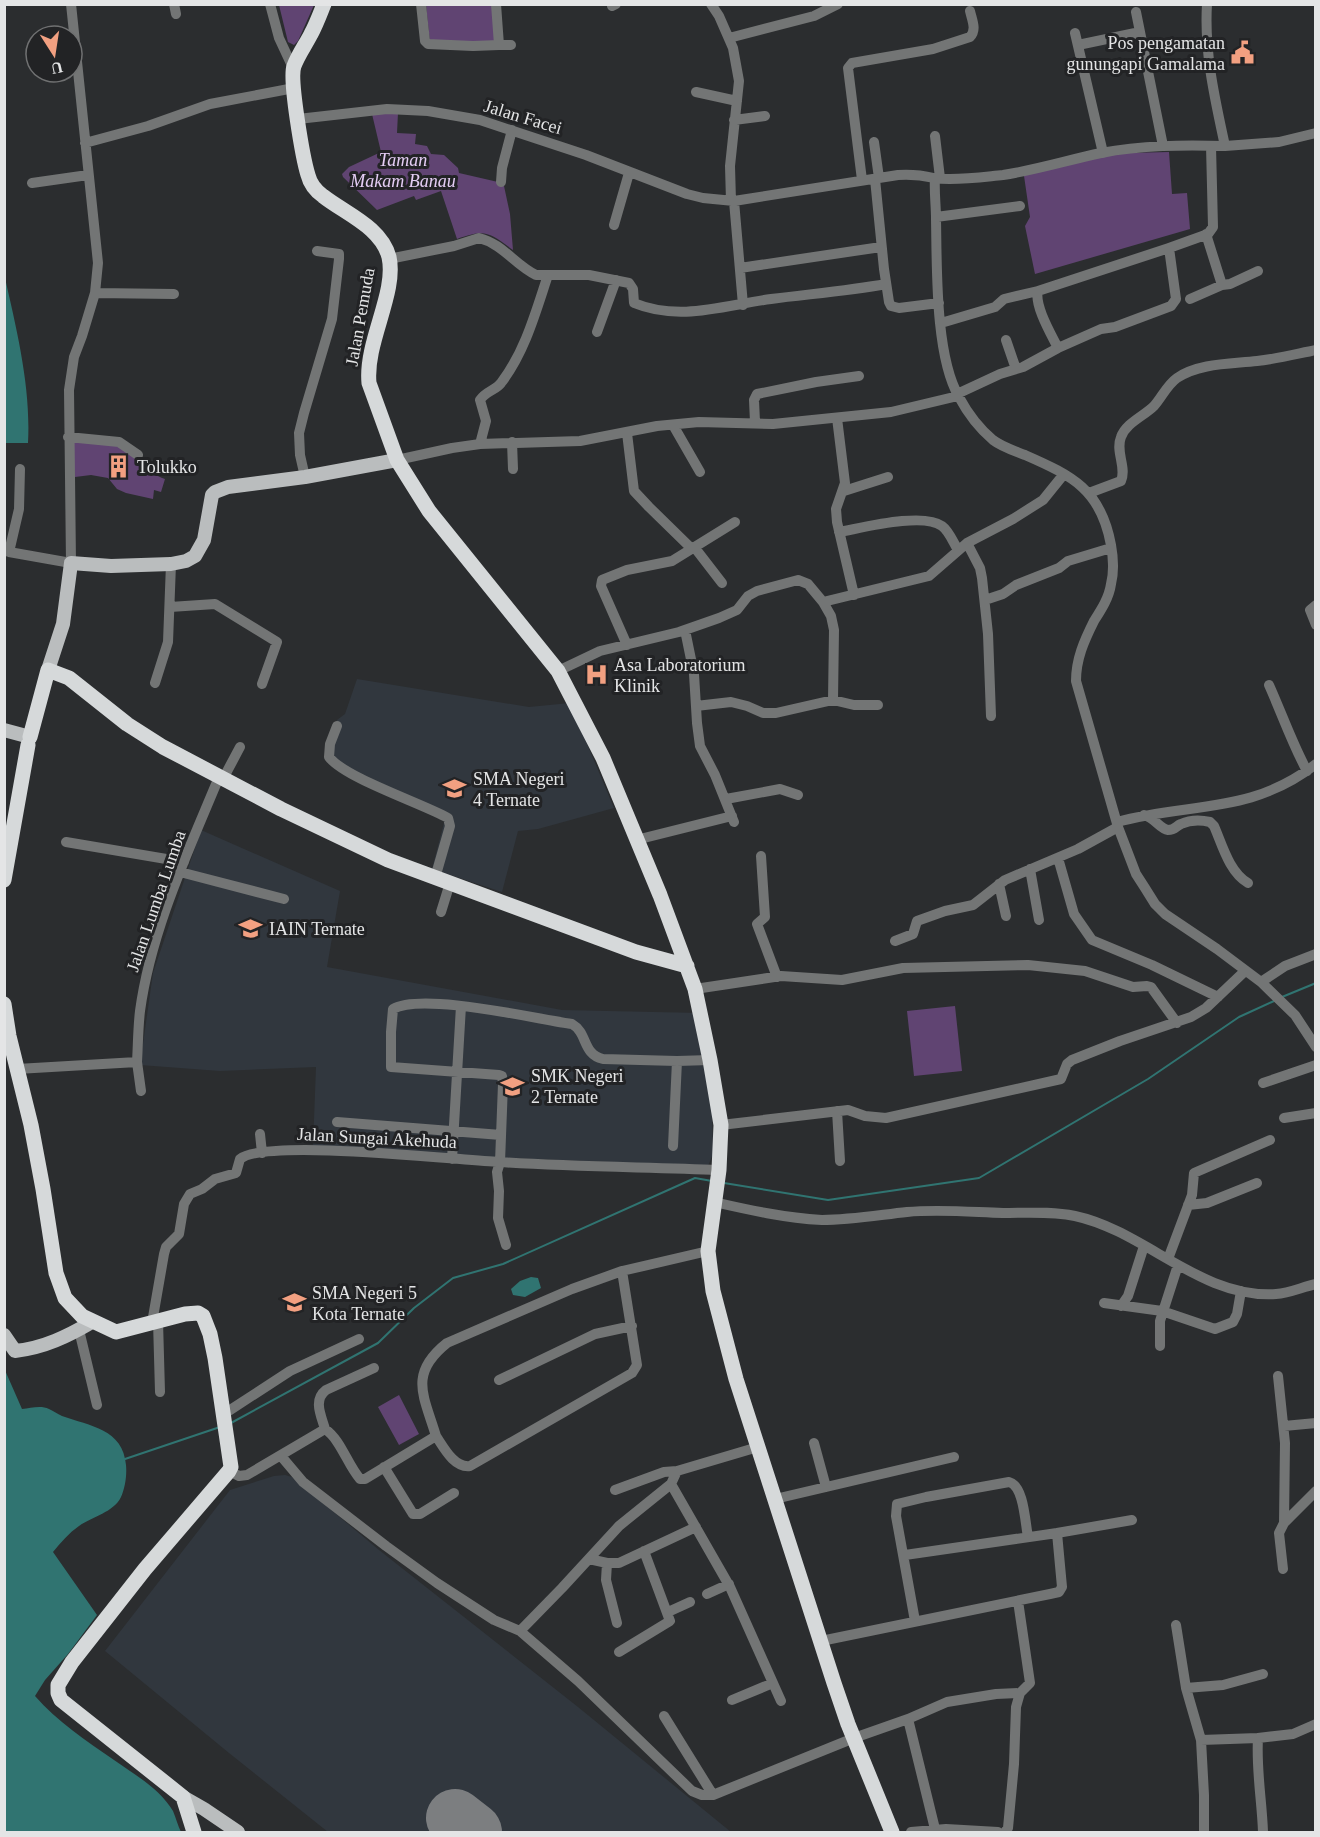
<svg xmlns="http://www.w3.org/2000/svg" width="1320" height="1837" viewBox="0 0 1320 1837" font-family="Georgia,serif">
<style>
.built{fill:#31373e}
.green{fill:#604472}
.water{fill:#307471}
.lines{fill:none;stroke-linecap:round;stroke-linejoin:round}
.stream{stroke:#307471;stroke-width:2}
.runway{stroke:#7c7e80;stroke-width:58}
.minor{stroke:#737575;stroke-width:10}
.major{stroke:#babdbe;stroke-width:14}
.highway{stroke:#d6d9da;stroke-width:15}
.labels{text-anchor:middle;stroke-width:6;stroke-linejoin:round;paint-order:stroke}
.poi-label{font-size:18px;fill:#e4e5e6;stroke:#222325;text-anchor:start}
.street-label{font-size:18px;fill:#e4e5e6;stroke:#222325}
.park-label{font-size:18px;font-style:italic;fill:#e4cdf4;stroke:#222325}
</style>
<rect width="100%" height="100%" fill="#2b2d2f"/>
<path class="built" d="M357,679L529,707L570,703L614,808L538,829L518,831L502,892L432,869L445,819L324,757L337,720L345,714Z
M201,830L340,891L327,967L562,1010L700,1013L712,1106L713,1154L708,1166L506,1158L313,1146L316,1067L220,1071L140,1065L153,973Z
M285,1475L292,1477L379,1550L578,1707L731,1832H328L229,1753L105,1651L230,1490L274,1476Z"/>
<path class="green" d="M279,5H314L298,41L294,45L288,42Z
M426,5H495L497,43L430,42Z
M398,113L397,133L416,134L415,144L427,146L431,154L444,155L458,168L459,173L498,182L504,186L510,214L513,250C488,232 486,229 457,239L441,191L416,200L414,196L377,210L343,177L342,174L349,167L381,152L372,114Z
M1169,152L1172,194L1187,193L1190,229L1035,274L1025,226L1030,217L1023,169L1126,153Z
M71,439C86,441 105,441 119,446C136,453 147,473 165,479L161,492L154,490L153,499L126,493L117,489L108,478L91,475L75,477Z
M955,1006L962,1071L914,1076L907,1011Z
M399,1395L419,1434L399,1445L378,1407Z"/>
<path class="water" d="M5,278C17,331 31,388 28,443H5Z
M531,1277L538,1278L541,1288L525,1297L513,1295L511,1289L520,1281Z
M4,1368L22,1409C31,1408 41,1405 49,1409C54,1411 57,1414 62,1416C90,1426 123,1429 126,1465C127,1475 125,1488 121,1497C114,1512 92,1517 79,1526C69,1533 61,1542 53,1552L97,1615L68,1654L45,1680L35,1696C57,1721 86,1741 114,1760C134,1774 160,1789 173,1811C176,1818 178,1826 181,1832H5Z"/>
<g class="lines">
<path class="stream" d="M1282,997L1316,983
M724,1183L828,1200L979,1178L1148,1079L1239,1017L1274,1001
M231,1423L378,1343L414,1308L453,1278L503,1264L695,1178L712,1181
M125,1459L220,1427"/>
<path class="runway" d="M455,1818L473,1832"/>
<path class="minor" d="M174,4L176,14
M270,4L279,38L293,68
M421,4L425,41L428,44L473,46L499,45L496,4
M711,4L719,16L733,48L739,81L730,166L731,201
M612,6L616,4
M1136,12L1163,146
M1075,33L1103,153
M729,38L814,16L838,4
M499,45H511
M1078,45L1140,32
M696,92L737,101
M298,119L387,109L428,111L480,120L586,155L687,194L703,198L734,201L898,175C911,174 921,175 934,178C955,181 982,177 1003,175C1036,170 1068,160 1101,153C1142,145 1183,145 1225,146C1215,99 1204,53 1207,4
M734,120L765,116
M935,136L940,178
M874,142L879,178
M85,143L148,126L210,104L294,88
M1225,146L1279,142L1316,133
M935,178C934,191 936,205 936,219C937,267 935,356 959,397C967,412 980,429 993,440C1002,447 1015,451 1025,455C1073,476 1101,490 1111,545C1113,556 1114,572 1111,584C1109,598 1101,610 1094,621C1084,641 1076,659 1076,681L1118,827L1136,874L1145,888L1155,904L1165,914L1217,949L1261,982L1295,1015L1316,1047
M875,179L884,269L889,302L891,306L899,308L939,303
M862,180L848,68L852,63L933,49L970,37C977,30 972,20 970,11
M501,182L502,168L512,130
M32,183L88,175
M734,201L743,305
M936,217L1020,206
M614,225L629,173
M1206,234L1222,285L1230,284L1258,271
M389,259L454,246L479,238C503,244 515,265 536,275H589L629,283L633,289L634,303C680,322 725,305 771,299C809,294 848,291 886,284
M740,268L881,247
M95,293L174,294
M1190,299L1222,285
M941,323L995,307L1004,299L1038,291
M597,332L616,280
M1006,340L1016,369
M1058,348C1051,334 1034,305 1038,291L1169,248
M957,394L1000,374L1023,367L1058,348L1101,329L1115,327L1171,306L1176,299L1169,248L1208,234L1213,227L1211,146
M837,418L845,483L836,509L837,522L854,595
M755,422L754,400L757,394L816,382L859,376
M673,425L700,472
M627,433L634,491L649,507L692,549
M68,437L119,442L138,455
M512,442L513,469
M480,444L486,421L480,400C486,391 496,390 501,383C525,352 536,311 548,275
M397,460L452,448L480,444L580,441L657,426L699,422L773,424L891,412L958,396
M20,469L19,509L9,552L71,563L69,390L74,357L82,336L95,293L98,263L71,4
M305,477L300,455L299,433L304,413L332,319L339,259V254L317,251
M844,491L888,477
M1089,493L1121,481C1127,467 1115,452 1121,437C1126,423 1144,416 1154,406C1162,397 1167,385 1177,378C1199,363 1231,364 1257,361C1277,359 1296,354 1316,350
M839,532C862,528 923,512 942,526C949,531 953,542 958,550
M967,543L980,568L982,578L988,634L991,716
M695,548L722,583
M985,600L1003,594L1016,585L1059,568L1068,561L1111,548
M823,602L929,576L967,543L1013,519L1043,500L1064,474
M1316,605L1310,610L1316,625
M170,607L215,604L277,642L262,684
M685,630L694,674L697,723L700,746L715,775L734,822
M627,645L601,586L602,580L627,570L672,561L735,522
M558,671L600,651L679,632L719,618L737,610L748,596L757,591L798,580L808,584L823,602L831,616L834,630L833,700L776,713H763L747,706L731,702L696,706
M155,683L168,642L171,564
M1269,685C1282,714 1292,743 1307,771
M833,700L854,705H878
M337,726L330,744L329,757C345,778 421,803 448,818L450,826L435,878
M223,779L240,747
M726,799L780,789L798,795
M1144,815C1155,818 1160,829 1168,830C1175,830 1176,826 1181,824C1190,820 1201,820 1210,822L1214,826C1222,844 1229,872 1248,883
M1117,822C1191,802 1250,815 1316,764
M636,840L732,816
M66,842L184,862
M761,856L765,917L757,924L777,977
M1058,858L1074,914L1092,940L1152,965L1218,997
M1030,869L1039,920
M180,872L284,899
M999,884L1006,916
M441,912L450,883
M895,941L913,934L917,921L945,911L973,905L1005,880L1078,849L1118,827
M1261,982L1285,966L1316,954
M695,989L781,976L842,980L903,968L1028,965L1085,971L1133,987L1147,986L1151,987L1177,1023
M137,1062L141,1091
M17,1069L137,1062C138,1045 138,1028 140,1011C151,930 188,852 219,777
M1263,1083L1316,1065
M837,1111L840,1161
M1284,1118L1316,1113
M337,1122L501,1135
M721,1125L848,1110L865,1116L886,1118L1061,1079L1067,1064L1072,1060L1120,1041L1191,1017L1206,1008L1245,971
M260,1134L262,1153
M673,1146L677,1061
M452,1159L461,1006
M714,1202C749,1210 785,1218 822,1220C850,1220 879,1215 907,1212C939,1209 971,1212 1003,1213C1027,1213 1051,1211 1075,1216C1145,1231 1201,1299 1276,1294C1290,1293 1302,1287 1316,1284
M1188,1205L1207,1203L1257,1183
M506,1245L498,1218L499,1191L497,1172L500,1162L503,1084L502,1076L499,1075L391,1067V1032L393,1009C422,992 536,1019 572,1024C588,1033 582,1054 603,1059L677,1061L710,1060
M1168,1259L1192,1195L1194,1173L1270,1140
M1104,1303L1162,1311L1215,1329L1233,1322L1237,1314L1241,1291
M1121,1306L1128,1296L1144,1246
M158,1321L160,1392
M152,1323L164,1254L166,1247L179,1234L184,1204L190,1194L202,1189L215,1179L236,1173L240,1159C265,1138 457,1160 499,1162C572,1167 645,1167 719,1170
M79,1330L97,1405
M1160,1346V1321L1178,1265
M1278,1376L1285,1443L1284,1523
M499,1380L595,1334L632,1326
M224,1414L290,1371L359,1339
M1284,1426L1316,1423
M325,1429C321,1415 313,1400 326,1390L374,1368
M436,1436C444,1448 454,1468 470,1466L632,1373L637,1365L622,1271
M814,1443L826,1487
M281,1456L303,1482L386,1546L437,1583L494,1620L520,1631L578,1681L692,1791L702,1795H713L854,1738L908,1719L947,1702L996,1694L1020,1693
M384,1467L413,1514H420L454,1493
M229,1471L239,1476L247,1475L325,1429C341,1440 347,1464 360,1479H365L436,1436C424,1396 408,1374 447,1343L572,1289L622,1271L708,1251
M671,1484L730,1587L781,1701
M615,1490L664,1472L677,1471
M775,1499L954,1457
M1057,1533L1132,1520
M589,1559L607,1563H619L696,1527
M607,1563L606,1580L617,1623
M1283,1569L1279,1533L1284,1523L1316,1491
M707,1594L729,1584
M668,1612L690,1602
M915,1621L896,1516L897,1504L926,1497L1009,1482C1024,1486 1025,1522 1028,1537
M1176,1625L1186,1688
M520,1631L562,1588L619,1526L671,1484L677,1471L758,1447
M821,1641L1050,1594L1059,1592L1062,1587L1057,1533L905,1555
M619,1652L670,1621L644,1551
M732,1700L773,1683
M664,1716L713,1795
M908,1719L935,1829
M1201,1740L1186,1688L1223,1685L1263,1674
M911,1832L946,1829L998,1832
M1005,1832L1008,1828L1014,1764L1016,1707L1020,1693L1030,1683L1018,1601
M1204,1832V1795L1201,1740L1258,1738
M1263,1832C1262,1801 1256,1770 1258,1738L1293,1734L1316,1724"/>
<path class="major" d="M48,670L63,624L71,563L111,566L171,564L186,561L195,556L204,540L212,495L215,492L228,487L305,477L397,460
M4,730L30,737
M4,1335L15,1351C44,1348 68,1336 92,1322
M183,1797L204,1809L238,1832"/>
<path class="highway" d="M324,4C320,14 316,25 311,34C306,44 298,55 294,66C289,79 303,159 308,175C310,183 316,191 323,196C346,214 381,227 389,257C397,293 365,342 369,383L397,460L429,511L558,671L603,758L660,895L695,989L710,1060L721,1125L719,1170L708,1251L713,1291L736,1379L834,1683L848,1724L892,1832
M30,737L48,670L69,678L127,724L163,747L281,809L388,860L636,952L687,966
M4,880L28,745
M4,1004L9,1036L31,1125L43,1189L56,1273L65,1298L82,1316L116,1332L185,1314L198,1313L203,1316L210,1334L215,1358L231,1467L229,1471L145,1569L72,1662L58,1685V1693L61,1700L183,1797L194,1832"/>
</g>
<defs>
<symbol id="civic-bare" viewBox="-9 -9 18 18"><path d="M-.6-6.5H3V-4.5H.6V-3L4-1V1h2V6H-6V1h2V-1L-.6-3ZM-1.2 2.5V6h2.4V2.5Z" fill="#f2a081" stroke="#222325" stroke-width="2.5" paint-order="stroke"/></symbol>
<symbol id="building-bare" viewBox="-9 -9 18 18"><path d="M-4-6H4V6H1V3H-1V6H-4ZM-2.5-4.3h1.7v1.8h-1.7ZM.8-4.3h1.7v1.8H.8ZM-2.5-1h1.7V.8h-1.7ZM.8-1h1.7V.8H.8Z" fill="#f2a081" stroke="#222325" stroke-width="2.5" paint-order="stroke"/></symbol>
<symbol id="hospital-bare" viewBox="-9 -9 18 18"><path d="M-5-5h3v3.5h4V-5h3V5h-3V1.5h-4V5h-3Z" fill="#f2a081" stroke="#222325" stroke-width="2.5" paint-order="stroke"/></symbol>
<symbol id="school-bare" viewBox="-9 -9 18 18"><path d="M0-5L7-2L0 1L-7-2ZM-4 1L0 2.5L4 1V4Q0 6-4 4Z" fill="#f2a081" stroke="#222325" stroke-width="2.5" paint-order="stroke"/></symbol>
<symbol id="university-bare" viewBox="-9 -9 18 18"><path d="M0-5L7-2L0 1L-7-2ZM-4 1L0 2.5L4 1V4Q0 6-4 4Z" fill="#f2a081" stroke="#222325" stroke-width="2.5" paint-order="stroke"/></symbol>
</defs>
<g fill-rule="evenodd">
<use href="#civic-bare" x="1226" y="36" width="33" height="33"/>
<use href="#building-bare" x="102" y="450" width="33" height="33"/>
<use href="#hospital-bare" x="580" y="658" width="33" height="33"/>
<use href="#school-bare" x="438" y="772" width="33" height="33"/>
<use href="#university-bare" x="234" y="912" width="33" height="33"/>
<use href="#school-bare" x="496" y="1070" width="33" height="33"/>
<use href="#school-bare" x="278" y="1286" width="33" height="33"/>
</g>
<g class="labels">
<g class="poi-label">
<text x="1225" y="49" text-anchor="end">Pos pengamatan<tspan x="1225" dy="21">gunungapi Gamalama</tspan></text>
<text x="137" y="473">Tolukko</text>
<text x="614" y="671">Asa Laboratorium<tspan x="614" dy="21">Klinik</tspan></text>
<text x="473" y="785">SMA Negeri<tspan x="473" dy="21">4 Ternate</tspan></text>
<text x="269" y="935">IAIN Ternate</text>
<text x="531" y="1082">SMK Negeri<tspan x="531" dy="21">2 Ternate</tspan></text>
<text x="312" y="1299">SMA Negeri 5<tspan x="312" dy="21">Kota Ternate</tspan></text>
</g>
<g class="street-label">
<text transform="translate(523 117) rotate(17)" y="6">Jalan Facei</text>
<text transform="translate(360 317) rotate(-80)" y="6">Jalan Pemuda</text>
<text transform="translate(156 901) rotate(-71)" y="6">Jalan Lumba Lumba</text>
<text transform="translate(377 1138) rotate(3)" y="6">Jalan Sungai Akehuda</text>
</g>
<g class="park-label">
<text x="403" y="166">Taman<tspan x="403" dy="21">Makam Banau</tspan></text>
</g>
</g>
<rect width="1320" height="1837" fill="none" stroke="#e4e5e6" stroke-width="12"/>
<g transform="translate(54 54) rotate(168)"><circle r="28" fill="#222325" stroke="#707172" stroke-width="1.5"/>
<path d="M0-4.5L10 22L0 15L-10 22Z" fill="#f2a081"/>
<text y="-9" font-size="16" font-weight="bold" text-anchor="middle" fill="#e4e5e6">U</text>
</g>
</svg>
